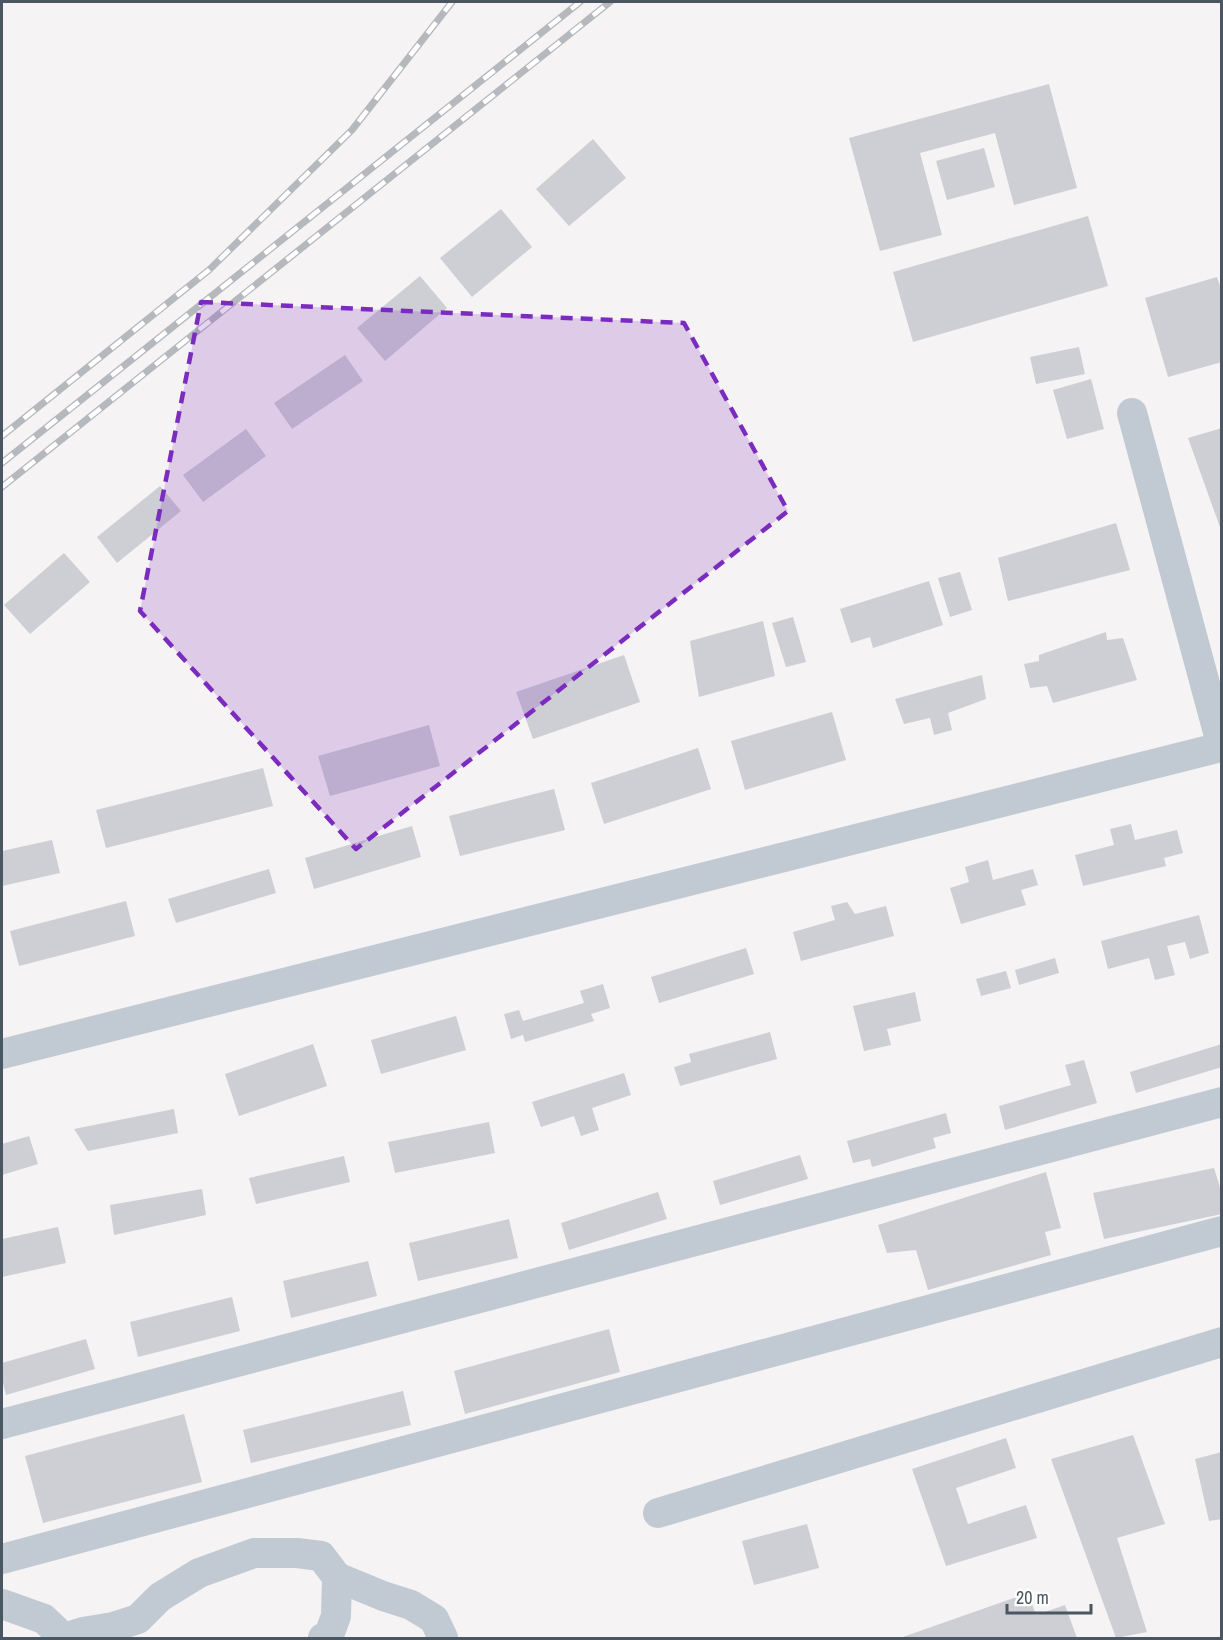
<svg xmlns="http://www.w3.org/2000/svg" width="1223" height="1640" viewBox="0 0 1223 1640" font-family="'Archivo Narrow',sans-serif">
<style>
.building{fill:#cdcfd5}
.lines{fill:none;stroke-linecap:round;stroke-linejoin:round}
.minor{stroke:#c1cad2;stroke-width:30}
.rail-casing{stroke:#b5b8bd;stroke-width:7}
.rail{stroke:#fff;stroke-width:4.5;stroke-dasharray:14;stroke-linecap:butt}
.marked{fill:#7b2cbf;fill-opacity:0.2;stroke:#7b2cbf;stroke-width:4.5;stroke-dasharray:12 8;stroke-linejoin:round}
</style>
<rect width="100%" height="100%" fill="#f5f3f3"/>
<path class="building" d="M1049,84L1077,188L1014,205L995,133L920,153L942,235L880,251L849,138Z
M593,139L626,178L569,226L536,189Z
M984,148L995,187L947,200L936,161Z
M501,209L532,247L472,297L440,258Z
M1088,216L1108,286L913,342L893,272Z
M420,276L447,308L385,361L357,328Z
M1217,277L1222,292V362L1168,377L1145,298Z
M1079,347L1085,374L1036,384L1030,357Z
M345,355L363,381L292,429L274,403Z
M1091,379L1104,429L1067,439L1053,390Z
M1222,428V530H1221L1188,438Z
M246,429L266,456L203,502L183,475Z
M160,486L181,511L117,563L97,537Z
M1116,523L1130,570L1008,601L998,558Z
M64,553L90,582L30,634L4,605Z
M960,572L972,610L950,617L938,578Z
M929,581L943,625L873,648L870,637L851,643L840,609Z
M793,617L806,662L786,667L772,623Z
M763,621L775,676L699,697L690,641Z
M1106,632L1107,640L1123,638L1137,680L1053,703L1047,686L1030,688L1024,664L1039,661V655Z
M624,655L640,702L533,739L516,692Z
M982,675L986,699L948,713L952,730L934,735L930,718L904,724L895,699Z
M832,712L846,760L745,790L731,741Z
M429,725L440,766L330,796L318,756Z
M698,748L711,789L604,824L591,783Z
M263,768L273,806L106,848L96,810Z
M554,789L565,830L460,856L449,816Z
M1131,824L1135,840L1177,830L1183,853L1164,858L1166,866L1083,886L1075,855L1114,845L1110,829Z
M412,826L421,857L314,889L305,858Z
M52,840L60,873L2,886V851Z
M988,860L993,880L1033,869L1038,885L1021,890L1026,905L961,924L950,888L969,882L965,867Z
M269,869L276,893L176,923L168,899Z
M126,901L135,936L19,966L10,931Z
M847,902L855,914L886,906L894,936L801,961L793,932L835,920L831,906Z
M1199,915L1209,953L1190,959L1185,942L1167,946L1175,975L1155,980L1149,958L1108,969L1101,941Z
M746,948L754,974L659,1003L651,977Z
M1055,958L1059,973L1019,985L1015,970Z
M1006,971L1011,988L981,996L976,979Z
M603,984L610,1008L591,1014L594,1021L525,1042L523,1035L511,1039L504,1014L519,1010L523,1021L584,1003L580,991Z
M915,992L921,1021L887,1029L891,1045L864,1051L853,1006Z
M456,1016L466,1050L381,1074L371,1040Z
M770,1032L777,1059L680,1086L674,1067L691,1062L689,1054Z
M313,1044L327,1086L239,1116L225,1074Z
M1222,1044V1067L1136,1093L1130,1072Z
M1084,1060L1097,1103L1005,1130L999,1106L1071,1085L1065,1065Z
M624,1073L631,1095L592,1108L599,1130L581,1136L574,1116L541,1127L532,1102Z
M174,1109L178,1133L88,1151L74,1129Z
M946,1113L951,1133L933,1138L936,1148L872,1167L870,1159L853,1163L847,1141Z
M489,1122L495,1153L395,1173L388,1142Z
M29,1136L38,1164L2,1175V1144Z
M800,1155L808,1179L720,1205L713,1181Z
M344,1156L350,1182L256,1204L249,1178Z
M1214,1168L1222,1194V1214L1104,1239L1093,1193Z
M1046,1172L1061,1228L1045,1232L1051,1255L928,1290L916,1250L887,1253L878,1225Z
M202,1189L206,1215L114,1235L110,1205Z
M658,1192L667,1219L569,1250L561,1223Z
M509,1219L518,1258L418,1281L409,1243Z
M58,1227L66,1263L2,1277V1239Z
M368,1261L377,1296L291,1318L283,1281Z
M232,1297L240,1331L138,1357L130,1322Z
M609,1329L620,1372L465,1414L454,1371Z
M86,1339L95,1369L6,1395L2,1379V1363Z
M403,1391L411,1425L251,1463L243,1430Z
M184,1414L202,1482L43,1523L25,1456Z
M1133,1435L1165,1524L1117,1538L1147,1632L1116,1638L1051,1459Z
M1006,1438L1016,1468L956,1488L968,1524L1026,1505L1037,1538L946,1566L912,1469Z
M1222,1452V1510H1220L1222,1519L1209,1521L1195,1459Z
M807,1524L819,1568L754,1585L742,1541Z
M1028,1593L1036,1615L1065,1605L1077,1638H900Z"/>
<g class="lines">
<path class="minor" d="M1132,413L1222,747
M2,1054L1221,747
M2,1424L1222,1102
M658,1513L1222,1342
M2,1559L1222,1231
M337,1577L383,1596L411,1605L434,1619L443,1638
M2,1604L44,1619L64,1638
M64,1638L83,1632L113,1627L138,1619L160,1597L199,1573L254,1553H297L321,1556L337,1577L336,1616L329,1635L323,1638"/>
<defs>
<path id="rail" d="M2,436L209,270L352,130L452,2
M2,463L580,2
M2,487L610,2"/>
</defs>
<use href="#rail" class="rail-casing"/>
<use href="#rail" class="rail"/>
</g>
<path class="marked" d="M201,302L684,323L788,511L356,849L140,611Z"/>
<rect width="1223" height="1640" fill="none" stroke="#4a5661" stroke-width="6"/>
<path d="M1007 1604v9h84v-9" fill="none" stroke="#4a5661" stroke-width="3"/>
<text x="1016" y="1604" font-size="18" fill="#4a5661" stroke="#ffffff" stroke-width="4.5" paint-order="stroke">20 m</text>
</svg>
